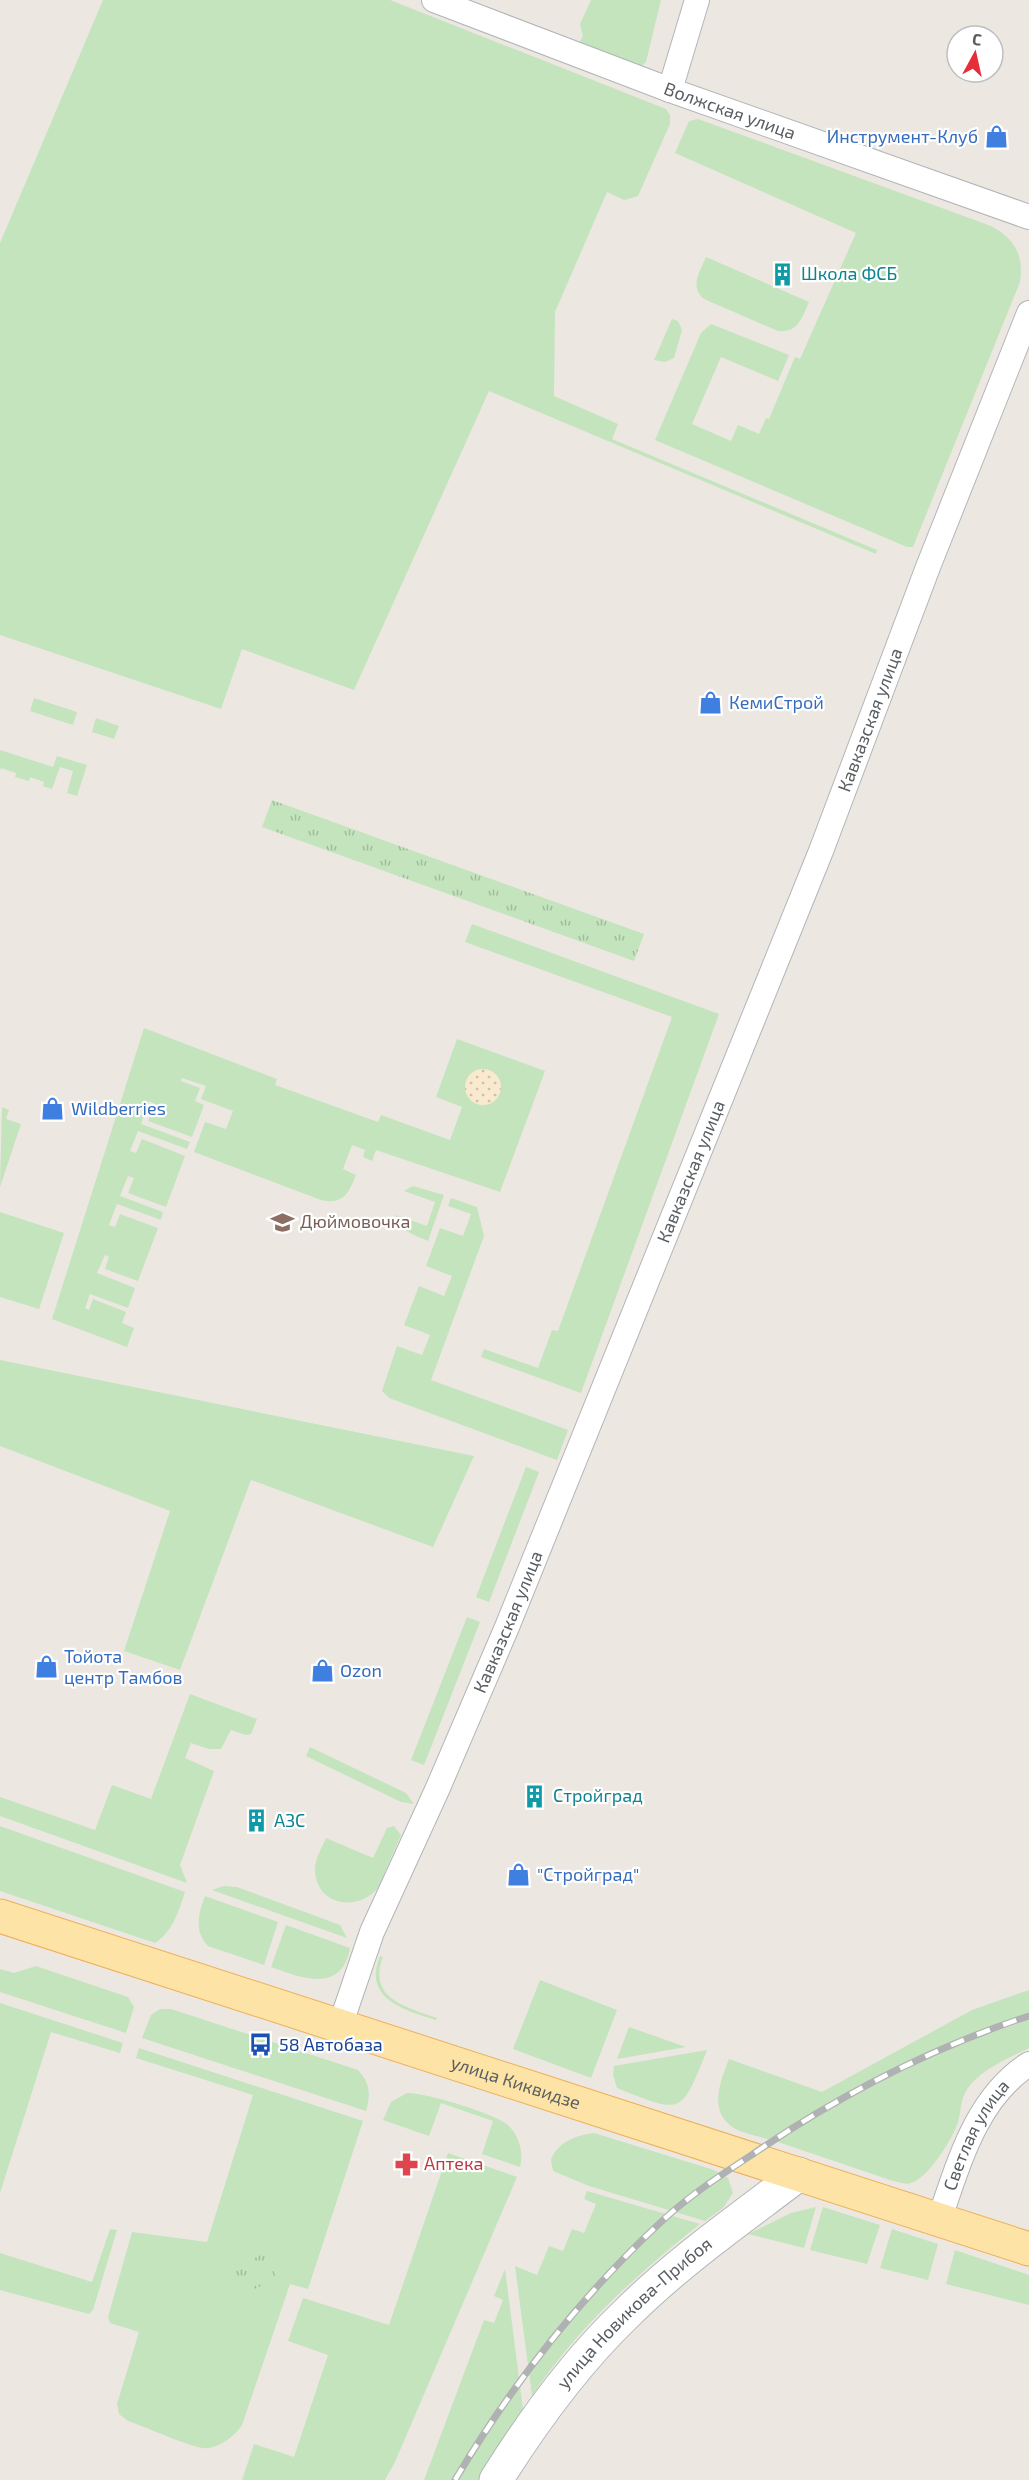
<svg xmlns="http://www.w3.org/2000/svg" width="1029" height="2480" viewBox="0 0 1029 2480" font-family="'Exo 2',sans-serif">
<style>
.green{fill:#c3e4bd;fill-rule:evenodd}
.sand{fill:url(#sand-dots)}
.park{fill:url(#park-tufts)}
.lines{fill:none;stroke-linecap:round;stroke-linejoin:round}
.street-casing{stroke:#b2b5b8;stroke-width:26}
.secondary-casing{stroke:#b0b5b9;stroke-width:35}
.primary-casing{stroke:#eeaf58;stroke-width:35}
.street{stroke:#fff;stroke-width:24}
.secondary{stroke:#fff;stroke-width:33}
.primary{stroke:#fde3a5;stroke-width:33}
.rail-casing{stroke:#b0b1b2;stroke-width:7}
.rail{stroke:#fff;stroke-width:4.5;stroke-dasharray:14;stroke-linecap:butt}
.labels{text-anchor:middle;stroke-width:4.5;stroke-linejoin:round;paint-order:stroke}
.street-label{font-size:18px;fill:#595e62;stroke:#fff}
.shop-label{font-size:18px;fill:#366cbe;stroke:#fff;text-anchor:start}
.culture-label{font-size:18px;fill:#0d838f;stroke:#fff;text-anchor:start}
.education-label{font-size:18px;fill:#785e54;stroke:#fff;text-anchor:start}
.transit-label{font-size:18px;fill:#164399;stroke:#fff;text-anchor:start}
.health-label{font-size:18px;fill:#be3a42;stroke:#fff;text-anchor:start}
</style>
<defs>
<pattern id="sand-dots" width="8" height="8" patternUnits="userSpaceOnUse" patternTransform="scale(1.5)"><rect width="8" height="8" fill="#f9e9cf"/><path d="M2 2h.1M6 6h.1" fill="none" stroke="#cdc0ab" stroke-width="1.8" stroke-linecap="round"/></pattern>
<pattern id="park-tufts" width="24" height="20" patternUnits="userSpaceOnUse" patternTransform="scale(1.5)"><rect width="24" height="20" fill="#c3e4bd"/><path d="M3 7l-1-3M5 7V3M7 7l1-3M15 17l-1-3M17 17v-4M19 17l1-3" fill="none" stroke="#a1bc9d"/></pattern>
</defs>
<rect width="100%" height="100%" fill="#ece8e1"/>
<path class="green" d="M103,0H390L666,109L670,115V124L638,196L624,200L607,192L555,312L554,396L618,424L612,439L877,550L876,554L489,391L354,690L242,649L221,709L0,635V243Z
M591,0H661L646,62L639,68L575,51L583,36L580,24Z
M698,119L991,226C1015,239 1024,255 1020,282L913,547H907L655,440L701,333L711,324L789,355L778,381L721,357L692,424L731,441L738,425L759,434L766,418L769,419L795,357L800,359L856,233L675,153L689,121Z
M706,257L809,302C802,318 798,333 778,331L704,299C689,286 700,272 706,257Z
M672,319L678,321L682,330L674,358L665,362L654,360Z
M34,698L77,712L73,725L30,711Z
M96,718L119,726L114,739L92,732Z
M0,750L53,767L57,756L87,765L77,796L67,793L73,771L60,767L52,789L43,786L44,782L30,777L29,781L15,777L16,773L1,768L0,770Z
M472,924L719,1014L581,1393L481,1357L484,1349L538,1368L552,1330L558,1331L672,1017L465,942Z
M144,1028L277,1079L275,1085L378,1122L381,1115L450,1140L462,1107L436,1097L457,1039L545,1071L500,1192L376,1150L372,1161L363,1157L365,1150L352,1145L343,1169L356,1175C349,1193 343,1205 321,1200L194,1152L205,1122L226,1129L233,1111L201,1099L206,1086L182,1078L181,1081L200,1088L195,1101L204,1105L192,1137L148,1121L155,1104L149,1101L141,1124L190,1142L187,1149L138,1131L130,1151L136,1153L142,1139L185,1156L166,1207L128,1193L134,1178L128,1176L120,1196L163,1212L161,1220L117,1204L109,1225L115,1227L120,1214L158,1228L138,1281L105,1269L109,1257L105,1255L97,1273L135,1288L128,1308L90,1294L85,1308L89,1310L93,1299L126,1312L122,1323L134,1328L127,1347L52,1319ZM483,1069V1105L471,1101L468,1077L475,1071Z
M2,1107L9,1110L6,1119L21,1124L0,1187Z
M413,1186L444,1195L428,1241C412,1234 402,1232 396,1215L427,1226L435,1202L404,1191Z
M451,1198L477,1207L484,1236L431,1380L568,1430L557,1460L389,1398L382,1391L397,1346L422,1355L430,1335L404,1325L419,1286L444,1296L452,1276L426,1266L440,1228L463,1236L471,1214L448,1206Z
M0,1212L64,1233L39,1309L0,1297Z
M0,1360L474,1456L433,1547L251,1480L180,1670L124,1651L170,1511L0,1446Z
M526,1467L539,1472L489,1602L476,1597Z
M467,1617L480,1622L424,1765L411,1760Z
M190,1694L257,1719L251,1734L246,1735L231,1730L221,1749H209L191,1743L185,1758L214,1771L180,1865L187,1883L0,1816V1797L95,1830L112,1785L151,1799Z
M310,1747L406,1793L414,1804L401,1802L306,1756Z
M0,1826L185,1892C178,1913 173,1931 155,1943L0,1891Z
M394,1826L401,1835L378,1888C357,1913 315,1905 315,1869C315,1858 322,1848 326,1838L373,1858L387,1828Z
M224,1886L237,1887L340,1925L347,1938L212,1890Z
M205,1896L278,1922L264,1965L208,1946C194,1931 198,1914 205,1896Z
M286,1925L350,1948C342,1994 301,1978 271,1967Z
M380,1956L383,1957C367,1999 407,2007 437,2018L436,2020C405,2010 362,1999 380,1956Z
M36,1966L128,1997L134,2007L126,2033L0,1992V1969L14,1973Z
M540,1980L617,2010L591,2078L513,2049Z
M1029,1990V2013C938,2044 850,2087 770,2140C759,2136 744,2134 734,2128C707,2112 721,2080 729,2059L822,2092L972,2010Z
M0,2003L123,2043L120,2053L51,2032L0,2193Z
M160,2009H171L358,2070C370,2083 371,2094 366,2111L142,2038L151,2015Z
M1029,2020V2048C1007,2059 977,2071 965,2093C960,2103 961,2115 957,2125C951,2141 928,2178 911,2183C905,2185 899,2182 893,2181L775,2141C853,2089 940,2049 1029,2020Z
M629,2027L686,2047L617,2059Z
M139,2048L363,2121L308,2289L290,2284L242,2425C235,2436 217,2450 203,2448C187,2446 146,2427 128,2421L119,2414L117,2404L139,2332L110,2323L108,2317L132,2232L207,2242L253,2095L136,2058Z
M707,2050C681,2116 682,2114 617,2088L613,2075L614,2066Z
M407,2093C424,2092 496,2114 508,2125C519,2136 524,2152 520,2167L482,2154L493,2121L441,2103L429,2136L383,2120L391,2102Z
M594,2133L714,2170L728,2178L733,2193L723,2208L705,2221L589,2186L553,2171L551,2160C557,2142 577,2135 594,2133Z
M448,2153L517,2177L395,2462L385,2480H242L254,2444L294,2457L328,2355L288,2341L303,2298L389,2325Z
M587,2191L700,2224C637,2274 577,2328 532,2396L515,2266L537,2275L549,2246L563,2251L572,2229L584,2233L596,2204L584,2199Z
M816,2207L804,2248L748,2234L791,2213Z
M823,2207L880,2225L867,2264L810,2250Z
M110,2229L117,2230L93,2310L89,2314L0,2290V2253L92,2282Z
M892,2229L938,2244L928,2280L880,2268Z
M955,2250L1029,2275V2305L946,2284Z
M505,2269L523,2409L478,2480H424L484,2320L494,2323L503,2300L494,2296Z"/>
<path class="sand" d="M465 1087a18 18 0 1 1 36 0a18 18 0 1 1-36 0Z"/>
<path class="park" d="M272,800L644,934L634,961L262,827Z
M265,2253L277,2279L243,2294L231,2269Z"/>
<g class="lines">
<defs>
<g id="street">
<path id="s1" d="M434,0L670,90L1029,217"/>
<path d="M670,90L697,0"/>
<path id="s2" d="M340,2026L372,1932L437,1790L507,1627L821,851L928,567L1029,313"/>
<path id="s3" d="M939,2220C959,2163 976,2098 1029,2064"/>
</g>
<g id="secondary">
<path id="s4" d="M496,2480C533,2421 575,2363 625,2315C678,2262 740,2219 799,2174"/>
</g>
<g id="primary">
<path id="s5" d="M0,1916L1029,2249"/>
</g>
</defs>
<use href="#street" class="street-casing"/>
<use href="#secondary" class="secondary-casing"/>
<use href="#primary" class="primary-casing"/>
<use href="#street" class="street"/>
<use href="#secondary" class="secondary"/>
<use href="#primary" class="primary"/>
<defs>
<path id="rail" d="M455,2480C511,2386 581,2296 662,2221C690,2195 721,2175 753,2154C838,2096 931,2048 1029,2016"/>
</defs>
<use href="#rail" class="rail-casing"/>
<use href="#rail" class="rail"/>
</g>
<defs>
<symbol id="shop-bare" viewBox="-9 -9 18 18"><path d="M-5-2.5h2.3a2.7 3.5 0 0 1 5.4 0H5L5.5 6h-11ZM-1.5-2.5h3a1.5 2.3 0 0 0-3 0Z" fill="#3f7fe0" stroke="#fff" stroke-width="2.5" paint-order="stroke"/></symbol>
<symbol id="building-bare" viewBox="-9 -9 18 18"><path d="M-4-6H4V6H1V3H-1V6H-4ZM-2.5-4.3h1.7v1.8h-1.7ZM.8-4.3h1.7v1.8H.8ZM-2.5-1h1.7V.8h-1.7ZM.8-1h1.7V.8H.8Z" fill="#0f9aa8" stroke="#fff" stroke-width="2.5" paint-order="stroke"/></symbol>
<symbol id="school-bare" viewBox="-9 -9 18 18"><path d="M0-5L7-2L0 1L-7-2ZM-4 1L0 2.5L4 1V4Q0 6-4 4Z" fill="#8d6e63" stroke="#fff" stroke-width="2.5" paint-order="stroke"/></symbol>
<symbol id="bus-bare" viewBox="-9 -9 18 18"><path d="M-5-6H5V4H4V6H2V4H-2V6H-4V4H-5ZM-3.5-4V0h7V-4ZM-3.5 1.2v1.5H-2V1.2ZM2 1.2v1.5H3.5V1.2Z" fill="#1a4fb4" stroke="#fff" stroke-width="2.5" paint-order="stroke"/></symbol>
<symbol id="pharmacy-bare" viewBox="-9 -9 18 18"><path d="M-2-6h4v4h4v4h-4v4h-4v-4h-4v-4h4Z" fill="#e0444e" stroke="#fff" stroke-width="2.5" paint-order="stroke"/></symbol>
</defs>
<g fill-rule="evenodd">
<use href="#shop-bare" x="980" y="120" width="33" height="33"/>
<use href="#building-bare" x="766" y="258" width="33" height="33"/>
<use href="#shop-bare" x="694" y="686" width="33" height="33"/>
<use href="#shop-bare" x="36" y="1092" width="33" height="33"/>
<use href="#school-bare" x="266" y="1206" width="33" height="33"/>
<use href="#shop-bare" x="30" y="1650" width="33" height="33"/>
<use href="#shop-bare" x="306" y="1654" width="33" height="33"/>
<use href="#building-bare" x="518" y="1780" width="33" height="33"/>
<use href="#building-bare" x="240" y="1804" width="33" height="33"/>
<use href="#shop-bare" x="502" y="1858" width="33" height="33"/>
<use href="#bus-bare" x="244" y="2028" width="33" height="33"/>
<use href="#pharmacy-bare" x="390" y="2148" width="33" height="33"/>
</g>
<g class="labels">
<g class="street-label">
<text dy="6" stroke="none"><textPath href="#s1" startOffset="316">Волжская улица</textPath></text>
<text dy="6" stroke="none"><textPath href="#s2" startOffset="1410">Кавказская улица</textPath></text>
<text dy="6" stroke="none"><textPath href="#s2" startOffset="924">Кавказская улица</textPath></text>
<text dy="6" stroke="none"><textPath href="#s2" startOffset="438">Кавказская улица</textPath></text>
<text dy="6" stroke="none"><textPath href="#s5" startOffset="542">улица Киквидзе</textPath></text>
<text dy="6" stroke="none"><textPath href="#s3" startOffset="93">Светлая улица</textPath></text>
<text dy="6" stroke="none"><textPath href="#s4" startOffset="218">улица Новикова-Прибоя</textPath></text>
</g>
<g class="shop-label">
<text x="978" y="143" text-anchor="end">Инструмент-Клуб</text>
<text x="729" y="709">КемиСтрой</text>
<text x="71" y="1115">Wildberries</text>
<text x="64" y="1663">Тойота<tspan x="64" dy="21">центр Тамбов</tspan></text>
<text x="340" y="1677">Ozon</text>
<text x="537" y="1881">"Стройград"</text>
</g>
<g class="culture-label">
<text x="801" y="280">Школа ФСБ</text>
<text x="553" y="1802">Стройград</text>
<text x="274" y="1827">АЗС</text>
</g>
<g class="education-label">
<text x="300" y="1228">Дюймовочка</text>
</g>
<g class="transit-label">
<text x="279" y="2051">58 Автобаза</text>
</g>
<g class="health-label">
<text x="424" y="2170">Аптека</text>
</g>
</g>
<g transform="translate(975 54) rotate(8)"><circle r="28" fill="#ffffff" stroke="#bdbfc0" stroke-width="1.5"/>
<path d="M0-4.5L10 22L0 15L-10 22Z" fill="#e52e39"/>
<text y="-9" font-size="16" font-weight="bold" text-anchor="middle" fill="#595e62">С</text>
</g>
</svg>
